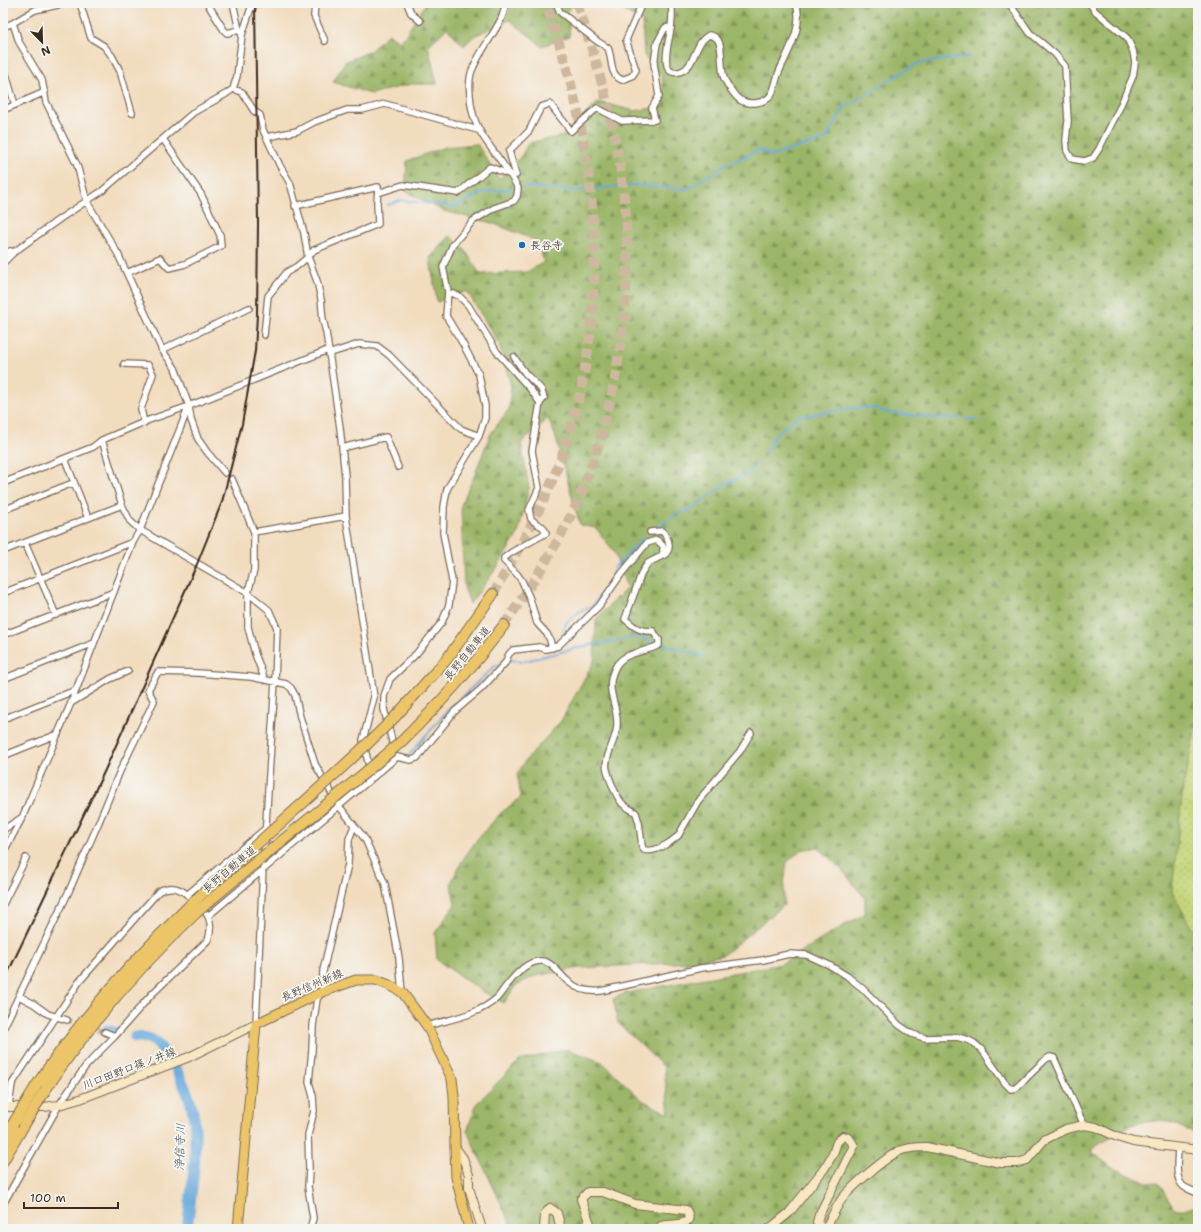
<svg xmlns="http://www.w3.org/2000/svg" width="1201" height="1232" viewBox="0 0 1201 1232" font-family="'Shantell Sans','Klee One',sans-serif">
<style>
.grass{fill:url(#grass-dots);stroke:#80804b}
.forest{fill:url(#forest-firs);stroke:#6b7043}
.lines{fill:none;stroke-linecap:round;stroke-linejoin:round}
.stream{stroke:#68a9dc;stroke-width:2}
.river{stroke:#68a9dc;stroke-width:11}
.street-tunnel{stroke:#cdb89e;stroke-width:5.5;stroke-dasharray:5.5 3;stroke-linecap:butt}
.highway-tunnel{stroke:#cdb89e;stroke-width:10;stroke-dasharray:10 5;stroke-linecap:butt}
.street-casing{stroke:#7b6856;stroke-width:8}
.secondary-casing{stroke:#7b6856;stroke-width:10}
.primary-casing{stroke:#7b6856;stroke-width:11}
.highway-casing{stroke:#7b6856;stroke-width:12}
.street{stroke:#fff;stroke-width:5.5}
.secondary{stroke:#f7e8c3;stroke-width:8}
.primary{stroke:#ecc569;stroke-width:9}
.highway{stroke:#ecc569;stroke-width:10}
.rail{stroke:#3b2a1e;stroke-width:2}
.highway-bridge-casing{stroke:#7b6856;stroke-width:12;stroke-linecap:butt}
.highway-bridge{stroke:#ecc569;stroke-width:10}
.poi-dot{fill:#1f6fb2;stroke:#f6f6f2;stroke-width:1.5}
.labels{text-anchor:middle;stroke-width:3.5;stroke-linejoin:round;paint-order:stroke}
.poi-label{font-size:11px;fill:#3b2a1e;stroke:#f6f6f2;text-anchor:start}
.street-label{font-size:11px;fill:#3b2a1e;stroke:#f6f6f2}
.water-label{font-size:12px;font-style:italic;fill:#4b5660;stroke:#f6f6f2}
</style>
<defs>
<pattern id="grass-dots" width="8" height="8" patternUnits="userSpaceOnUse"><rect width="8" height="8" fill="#c4d578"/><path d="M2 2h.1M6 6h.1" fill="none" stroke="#a9b767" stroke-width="1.8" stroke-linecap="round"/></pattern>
<pattern id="forest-firs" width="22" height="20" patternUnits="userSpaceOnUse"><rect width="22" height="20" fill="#9bb668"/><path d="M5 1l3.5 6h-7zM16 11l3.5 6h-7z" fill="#809455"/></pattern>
</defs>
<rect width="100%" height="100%" fill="#f6f6f2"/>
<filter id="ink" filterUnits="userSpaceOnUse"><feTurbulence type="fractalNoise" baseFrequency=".025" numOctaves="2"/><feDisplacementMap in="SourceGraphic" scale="8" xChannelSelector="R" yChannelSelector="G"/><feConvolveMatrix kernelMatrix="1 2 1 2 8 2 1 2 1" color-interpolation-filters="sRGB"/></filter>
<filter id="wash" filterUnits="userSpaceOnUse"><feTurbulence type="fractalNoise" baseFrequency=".012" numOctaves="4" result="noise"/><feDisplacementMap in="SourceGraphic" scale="16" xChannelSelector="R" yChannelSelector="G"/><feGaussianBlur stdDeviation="0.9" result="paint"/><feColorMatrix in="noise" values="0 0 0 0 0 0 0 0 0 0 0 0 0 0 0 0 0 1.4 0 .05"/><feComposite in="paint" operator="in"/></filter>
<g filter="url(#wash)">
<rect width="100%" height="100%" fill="#f2dcbe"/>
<path class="grass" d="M1198,638V936L1166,908Z"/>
<path class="forest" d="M426,3H576L567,10L570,36L542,46L510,20L474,36L464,46L447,28L428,46L437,84H411L371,94L333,82L345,62L370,51L388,34L401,42Z
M610,3H1198V716L1183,787L1172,891L1188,922L1198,937V1134L1164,1120L1136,1123L1096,1145L1092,1152L1111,1167L1147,1183L1158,1182L1174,1209H1187L1195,1206L1198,1207V1229H513L467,1131L477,1103L519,1061L566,1049L602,1062L642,1100L669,1114L664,1067L618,1023L613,999L626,993L781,964L845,925L865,914V898L842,870L818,847L801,850L787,862L784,884V905L723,955L690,962L580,968L535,976L516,985L504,1003L480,990L437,960L435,933L455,904L451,883L462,861L478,838L501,813L521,797L517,775L525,761L561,721L594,661L596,619L627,588L614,552L596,528L580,525L555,435L548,418L521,443L529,488L518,534L498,566L470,604L464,587L461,505L475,474L490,435L509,409L511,386L499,344L467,291L437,302L430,258L450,236L465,250L480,274L527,272L544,262L537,241L492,223L444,211L405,191L407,161L445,147L477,144L499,179L522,155L528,143L563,136L598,102L635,111L664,106L662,77L644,55L642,21Z"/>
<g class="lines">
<path class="stream" d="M524,188L531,187L569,191L634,185L688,189L725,165L760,150L771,156L826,139L844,108L918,63L969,57
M388,205L401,200L454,207L483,192L512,189
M965,419H977
M765,454L775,435L797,417L852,408H875L885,412L935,418H959
M657,527L678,514L691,509L727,483L741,477L749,472L757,464
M563,630L567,622L580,611L591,607L610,583L614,568L645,536
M664,645L703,656
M510,660L525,661L585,646L637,637L653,642
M409,755L449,709L495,666L499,665"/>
<path class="river" d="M107,1030L114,1032
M135,1037C154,1036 159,1044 169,1059
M176,1069C184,1085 192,1101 194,1118C198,1151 191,1195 187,1229"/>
</g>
</g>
<g filter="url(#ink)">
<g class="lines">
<path class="street-tunnel" d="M67,1020L82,1025
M90,1027L105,1032"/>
<path class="highway-tunnel" d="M493,594C521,546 549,496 566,444C613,302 598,141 545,3
M504,625C533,583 562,539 582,491C622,391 637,272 620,165C611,110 595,56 577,3"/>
<defs>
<path id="street" d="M80,3L91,38L104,46L112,56L120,71L132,113
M207,3L224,30L227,33L239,30
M233,3L239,30L241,33
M315,3L314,16L325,41
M407,3L411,13L420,21
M556,3L560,12L597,41L608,48C613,60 609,75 622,80L632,76L636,70L626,40L642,3
M671,3C673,11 672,20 671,28C670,37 657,77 679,72C696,68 693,43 709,35C715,36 718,38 720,45C722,54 721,69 724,78C726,83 735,97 740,100C749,105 765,104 771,95C775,89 776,79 779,72C788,51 804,27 796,3
M1009,3L1030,33L1055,54L1065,66L1068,121L1066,140L1067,151L1072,159L1084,161L1093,158L1099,149L1119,109L1133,76L1135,63L1133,51L1127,38L1094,10L1090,3
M13,23L19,42L42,80L46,102L77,165L87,202L118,254L162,350L175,368L189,406L191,420L198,439L207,452L225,473
M3,27L13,23L35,10L67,3
M3,64L15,105
M233,89L242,92L254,111L260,115L263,130L280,166L290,183L304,233L308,257L317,281L321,299L323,320L326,332L340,428L345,476L346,516L374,697L363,740L370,771
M3,110L45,92
M267,137L297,131L314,122L347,110H362L385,104L478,130
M378,193L403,185L458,193L490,167L511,175H516L509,151L529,131L541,107L550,104L571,131L597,108L622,121L655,120L652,108L659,96L654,64L657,43L665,28L671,27
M3,255L10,251L14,252
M3,263L14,252L61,218L102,191L194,112L226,94L233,89L237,76L242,35L251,8L260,3
M127,273L160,258L169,268L185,264L221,246L220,235L201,194L163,139
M448,292L459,296L468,305L497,352L531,390L540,403L532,451L539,488L529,510L531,519L537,524L543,527L546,533L512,552L504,558V561L517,574L522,581L530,599L537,623L547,634L550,640L552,648
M264,335L268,296L287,272L296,267L308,257L314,250L378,224L377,203L378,187L295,206
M162,350L249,308
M328,350L331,353L359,344L377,346L389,355L461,429L479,436
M514,357L525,373L541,389L544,398L540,403
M124,364L148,365L153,374L141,409L144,423
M102,440L122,505L130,521L140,530L248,593L269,610L277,628L275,681L264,854
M342,448L386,437L398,467
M65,459L88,518
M232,479L254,532V570L248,593V627L255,654L265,680
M3,483L93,447L102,440L149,420L189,406L328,350
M3,510L73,483
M254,532L346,516
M650,532L662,531C669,538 673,550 663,556H661
M25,543L56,615
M3,551L122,505
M3,593L133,542
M3,635L114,592
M3,679L94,643
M71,703L110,679L128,671
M3,719L76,690
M394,749L384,709V696L390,679L416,654L426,642L442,622L449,605L452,581L443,533L444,507L447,489L479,436L485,418V406L479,375L463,344L446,316L448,292L443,267L453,244L473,221L494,208L514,201L517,196L518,188C514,181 510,174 505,167C487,141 472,129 470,95C469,85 469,76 473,68C480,52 491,38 499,23C503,17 504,10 506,3
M3,756L58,734
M3,830L21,818
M3,853L22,818L71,703L133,542L140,530L189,406
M188,894L266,828
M3,904L26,858
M208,916L383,769L397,757L411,760L417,758L454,712L481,689L505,663L509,654L513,650L539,647L546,649L558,646L599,606L622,573L647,543L657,540L663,546V553L660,557L648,563L642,572L625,619C634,627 640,632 653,631L659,640V645C645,653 625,651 616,666C603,690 618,702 617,725C617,739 603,758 607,770C609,778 617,800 624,805C628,809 633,810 636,813L639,823L642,846L644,850C655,853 670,843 678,836L698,801L740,751L751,733
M19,996L34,1004L48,1014L67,1020
M256,1024L263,867
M427,1026C450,1019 479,1015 497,998C501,994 504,988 508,984C516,974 528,960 542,961C552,961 562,978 570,983C579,990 590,992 601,991L701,968L763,960L789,954L807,955L829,965L847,976L862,988L899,1025L912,1034L925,1038L957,1037L968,1040L974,1043L982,1050L1005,1083L1011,1089L1016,1088L1046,1059L1050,1057L1054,1058L1084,1125
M3,1029L69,891L101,817L120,771L154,701L148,690L158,672L198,673L251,677L286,684L291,688L295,695L300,717L315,764L339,806L365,839L385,884L399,958L402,992
M105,1032L115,1036
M9,1106L12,1084L79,982L159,891C175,883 185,891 196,903
M1178,1147C1178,1159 1174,1177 1183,1186C1187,1189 1193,1191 1198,1193
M3,1204L59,1105L85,1067L101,1050L115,1036L151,995L208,940C211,931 212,921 206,913
M310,1229L313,1218L308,1187L309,1170L308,1135L314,1111L313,1096L309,1082L312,1050L313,1026L317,999L322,992L323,971L348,864L349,839L354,826"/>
<path id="secondary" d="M3,1107H44L59,1105L80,1099L189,1057L256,1024
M455,1147L463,1158L469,1175V1188L482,1229
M544,1229L545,1214L550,1208L557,1213L561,1229
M592,1229L581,1199L588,1192H603L635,1204L686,1210C697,1228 671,1223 661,1226L660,1229
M769,1229L789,1213L824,1169L833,1154L837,1142L843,1136C849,1137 851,1140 854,1146L819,1215L817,1222L822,1228L827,1226C832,1217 836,1207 842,1199C851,1187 885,1158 899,1151C907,1148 917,1147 926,1147L1001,1163H1017L1027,1160L1044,1140L1066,1129L1084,1125L1096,1127L1117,1137L1133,1142L1198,1150"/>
<path id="primary" d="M238,1229L256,1024L322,992L356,980H376L389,985L402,992L427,1026L452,1079L454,1096L455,1147L456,1177L469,1229"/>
<path id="highway" d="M395,717L447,659L493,594
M402,741C440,704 473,667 504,625
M36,1086C80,1020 132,961 189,906
M46,1089C89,1024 140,966 196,913
M3,1142L13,1124
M3,1161L24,1125"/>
</defs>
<use href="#street" class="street-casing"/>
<use href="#secondary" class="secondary-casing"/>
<use href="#primary" class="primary-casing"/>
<use href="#highway" class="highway-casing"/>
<use href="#street" class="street"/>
<use href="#secondary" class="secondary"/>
<use href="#primary" class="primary"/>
<use href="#highway" class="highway"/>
<path class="rail" d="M3,983L105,770L197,564L222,502L242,424L255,351L257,315L258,223L255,3"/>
<defs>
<path id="highway-bridge" d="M189,906C257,842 329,783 395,717
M196,913C263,854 335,800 402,741
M13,1124L36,1086
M24,1125L46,1089"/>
</defs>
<use href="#highway-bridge" class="highway-bridge-casing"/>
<use href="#highway-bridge" class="highway-bridge"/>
</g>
</g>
<circle class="poi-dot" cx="522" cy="245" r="4"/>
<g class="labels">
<g class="poi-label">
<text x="530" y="249">長谷寺</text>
</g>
<g class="street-label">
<text transform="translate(467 653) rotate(-51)" y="4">長野自動車道</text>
<text transform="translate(229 869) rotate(-40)" y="4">長野自動車道</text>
<text transform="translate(312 985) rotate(-23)" y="4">長野信州新線</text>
<text transform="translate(129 1068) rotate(-21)" y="4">川口田野口篠ノ井線</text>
</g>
<g class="water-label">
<text transform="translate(180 1147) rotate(-88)" y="4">浄信寺川</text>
</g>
</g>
<rect width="1201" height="1232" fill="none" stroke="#f6f6f2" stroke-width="16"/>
<g transform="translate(42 42) rotate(157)" stroke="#f6f6f2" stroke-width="3" paint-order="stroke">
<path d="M0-3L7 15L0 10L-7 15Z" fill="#3b2a1e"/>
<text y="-6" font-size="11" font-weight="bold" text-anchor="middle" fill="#3b2a1e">N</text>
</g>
<path d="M24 1202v6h94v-6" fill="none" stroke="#3b2a1e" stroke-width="2"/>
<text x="30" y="1202" font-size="12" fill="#3b2a1e" stroke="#f6f6f2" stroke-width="3" paint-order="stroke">100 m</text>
</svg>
